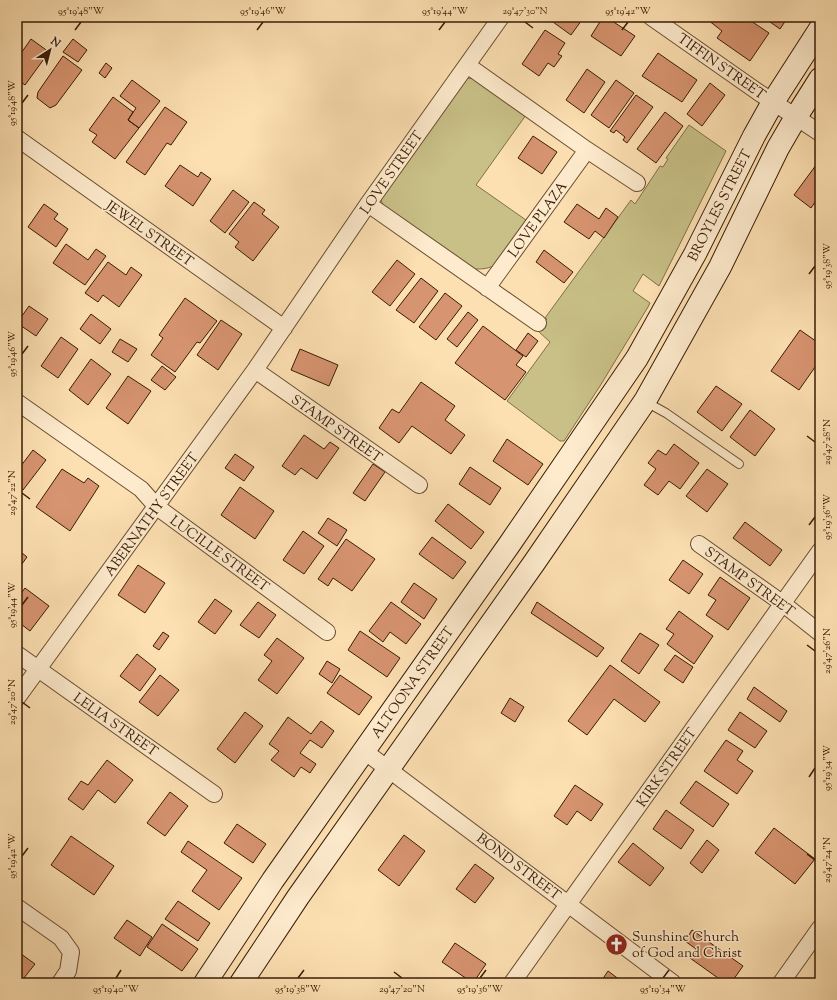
<svg xmlns="http://www.w3.org/2000/svg" width="837" height="1000" viewBox="0 0 837 1000" font-family="'Sorts Mill Goudy',serif">
<style>
.green{fill:#c8c087;stroke:#806e46}
.building{fill:#d79470;stroke:#381c05}
.lines{fill:none;stroke-linecap:round;stroke-linejoin:round}
.service-casing{stroke:#694d30;stroke-width:10}
.minor-casing{stroke:#694d30;stroke-width:18}
.secondary-casing{stroke:#381c05;stroke-width:24}
.service{stroke:#feebcd;stroke-width:8}
.minor{stroke:#feebcd;stroke-width:16}
.secondary{stroke:#feebcd;stroke-width:22}
.ticks{fill:none;stroke:#381c05;stroke-width:1.5}
.labels{text-anchor:middle;stroke-width:3;stroke-linejoin:round;paint-order:stroke}
.street-label{font-size:14px;fill:#381c05;stroke:#feebcd}
.poi-label{font-size:14px;fill:#381c05;stroke:#feebcd;text-anchor:start}
.neatline{fill:none;stroke:#381c05;stroke-width:1.5}
.ticks-label{font-size:10px;text-anchor:middle;fill:#381c05}
</style>
<rect width="100%" height="100%" fill="#fde0b2"/>
<filter id="stains"><feTurbulence type="fractalNoise" baseFrequency=".005" numOctaves="4"/><feColorMatrix values="0 0 0 0 .2 0 0 0 0 .09 0 0 0 0 .02 0 0 0 .5 -.17"/></filter>
<radialGradient id="worn" r=".72"><stop offset=".6" stop-color="#630" stop-opacity="0"/><stop offset="1" stop-color="#630" stop-opacity=".3"/></radialGradient>
<path class="green" d="M467,78L476,79L526,115L476,185L526,220C518,232 504,259 493,266C487,269 481,269 475,269L384,207L381,200L382,194Z
M689,125L726,151L659,286L643,274L633,291L650,303L648,307L600,386L564,441H560L507,401L550,342L538,331L547,319L545,318L631,200L635,204L660,166L663,167L668,159L666,158Z"/>
<path class="building" d="M546,17H584L571,35Z
M603,17H606L635,36L621,56L591,36Z
M710,17H745L769,33L750,61L717,38L722,31L708,20Z
M763,17H788L780,29Z
M545,30L565,43L558,54L562,56L554,67L548,63L539,76L522,64Z
M31,39L49,52L25,85L17,79V59Z
M73,39L87,50L78,62L63,52Z
M658,53L697,80L682,102L642,76Z
M63,56L82,70L56,105L50,108L37,98L38,92Z
M106,63L112,68L105,78L99,73Z
M587,69L605,82L584,113L566,100Z
M132,80L160,101L139,128L128,120L136,108L120,96Z
M616,80L634,93L609,128L591,115Z
M710,83L725,95L702,126L687,114Z
M636,95L653,107L627,143L623,140L625,137L616,130L614,133L610,131Z
M113,97L133,112L128,120L139,128L115,159L92,142L97,135L89,130Z
M165,107L187,122L171,145L167,143L145,175L126,162Z
M665,112L683,126L656,163L637,149Z
M533,136L557,152L542,174L518,158Z
M819,161L820,195L811,208L794,195Z
M180,165L198,177L201,172L211,179L193,206L165,186Z
M233,190L249,202L225,233L210,221Z
M254,202L265,210L262,214L279,227L253,261L235,247L239,242L229,234Z
M44,204L58,214L54,219L68,229L56,247L28,227Z
M577,204L599,219L606,208L618,217L604,238L595,231L589,239L564,222Z
M66,244L88,260L96,249L106,256L85,285L53,263Z
M544,250L573,272L564,283L536,262Z
M397,260L415,274L390,306L372,292Z
M108,262L126,275L131,267L142,275L119,307L103,295L98,302L85,293Z
M421,278L438,291L414,323L396,310Z
M445,293L462,306L436,340L419,327Z
M185,298L217,321L200,343L197,342L175,372L151,355L163,338L159,335Z
M29,306L48,319L36,336L17,323Z
M468,312L478,320L457,347L447,339Z
M91,314L111,329L100,344L80,329Z
M221,320L242,334L218,370L197,355Z
M483,326L523,356L516,365L526,372L505,400L455,363Z
M800,330L820,344V360L799,390L771,371Z
M528,333L538,341L526,357L516,350Z
M61,337L78,349L58,378L41,366Z
M120,339L137,349L128,362L112,352Z
M300,349L338,365L329,386L291,370Z
M91,359L111,374L88,405L69,390Z
M162,366L176,377L165,390L151,380Z
M128,376L151,391L128,424L106,408Z
M421,382L455,406L445,420L465,435L451,454L412,426L399,443L379,428L392,409L399,413Z
M716,386L742,404L722,431L697,412Z
M750,410L775,429L755,456L730,437Z
M304,435L324,449L330,442L339,448L317,479L301,468L295,475L282,466Z
M507,439L543,464L528,485L493,461Z
M674,444L699,463L680,489L669,481L658,495L644,485L656,469L648,463L658,450L666,455Z
M33,450L46,460L23,490L17,486V471Z
M235,454L254,467L244,481L225,468Z
M373,464L385,472L365,501L353,493Z
M470,467L501,488L490,505L459,484Z
M62,469L84,483L88,478L99,486L70,531L36,507Z
M707,469L728,484L707,512L686,496Z
M240,487L274,511L255,539L221,515Z
M448,504L484,532L471,549L435,521Z
M328,518L347,530L337,546L318,533Z
M745,522L782,550L770,566L733,538Z
M303,531L324,546L304,574L283,560Z
M432,537L466,562L453,579L419,554Z
M346,539L375,559L352,591L333,578L328,586L318,579Z
M17,549L27,557L17,571Z
M683,560L703,574L689,594L669,580Z
M138,565L165,583L145,613L118,595Z
M720,577L750,598L728,630L706,615L716,600L708,595Z
M414,583L437,599L424,619L401,602Z
M25,588L49,606L30,631L17,621V599Z
M215,599L232,611L215,634L198,622Z
M258,602L276,615L259,638L240,625Z
M391,602L421,624L406,644L390,632L383,642L369,631Z
M537,602L604,648L597,657L531,613Z
M679,611L713,636L694,664L667,644L674,634L666,629Z
M360,631L400,658L387,677L348,650Z
M163,632L169,636L159,650L153,646Z
M640,633L659,645L639,674L621,661Z
M277,638L304,658L277,694L258,680L272,661L264,655Z
M137,654L156,669L140,691L120,676Z
M675,655L693,667L683,683L664,670Z
M327,661L340,669L332,683L319,674Z
M610,665L660,702L645,722L614,699L587,735L568,721Z
M160,675L179,690L158,716L139,702Z
M340,675L372,697L359,715L327,693Z
M754,687L787,711L780,722L747,699Z
M510,698L524,707L515,722L501,713Z
M245,712L263,726L235,763L217,749Z
M740,712L767,731L755,748L728,730Z
M288,717L311,734L321,721L334,731L322,748L310,740L300,753L316,764L310,773L301,767L294,777L271,760L279,751L269,744Z
M726,740L743,751L737,760L753,771L737,794L704,771Z
M107,760L133,780L115,803L98,790L83,810L68,799L81,781L88,785Z
M696,781L729,804L713,827L680,803Z
M575,785L603,804L591,821L577,811L567,825L554,816Z
M170,792L188,806L165,836L147,823Z
M666,810L694,830L681,849L653,829Z
M237,824L266,844L253,863L224,843Z
M774,828L815,859L795,884L755,853Z
M404,835L425,851L399,886L378,870Z
M71,836L114,866L94,895L51,865Z
M707,840L719,850L702,873L690,863Z
M188,841L242,878L219,910L192,891L207,870L181,852Z
M633,843L664,868L650,886L618,862Z
M475,864L494,878L475,903L456,889Z
M178,901L210,923L198,941L165,919Z
M127,920L152,937L140,956L114,938Z
M162,924L198,949L182,971L147,947Z
M692,930L743,966L731,983H725L690,958L696,949L685,941Z
M455,943L486,964L473,983L442,962Z
M17,951L35,964L20,983H17Z
M608,971L624,983H600Z"/>
<g class="lines">
<defs>
<path id="service" d="M646,402L666,413L739,464"/>
<path id="minor" d="M651,17L758,92L820,133
M467,65L587,150L637,183
M17,138L284,328
M368,204L538,323
M487,288L587,150
M255,370L419,485
M17,402L141,489L157,507L327,632
M699,544L782,603L820,633
M17,654L214,794
M17,698L255,370L368,204L501,17
M364,751L673,983
M17,907L61,938L71,952L68,971L60,983
M512,983L820,551
M781,983L820,928"/>
<path id="secondary" d="M205,983L273,880L509,545L637,358L695,254L754,136L773,102L820,29
M241,983L298,897L534,563L645,401L720,267L778,148L796,117L820,79"/>
</defs>
<use href="#service" class="service-casing"/>
<use href="#minor" class="minor-casing"/>
<use href="#secondary" class="secondary-casing"/>
<use href="#service" class="service"/>
<use href="#minor" class="minor"/>
<use href="#secondary" class="secondary"/>
</g>
<path class="ticks" d="M525,22L533,28M75,30L81,22M257,30L263,22M439,30L445,22M622,30L628,22M22,103L28,95M809,274L815,266M22,354L28,346M807,436L815,442M22,493L30,499M809,525L815,517M22,605L28,597M807,645L815,651M22,702L30,708M809,777L815,768M807,854L815,860M22,856L28,848M394,972L402,978M116,978L121,970M298,978L304,970M480,978L486,970M663,978L669,970"/>
<defs>
<symbol id="church-disc" viewBox="-11 -11 22 22"><circle r="9.5" fill="#8f2418" stroke="#feebcd"/><path d="M-1.2-6h2.4v3.5h3.3v2.4h-3.3V6h-2.4V-.1h-3.3v-2.4h3.3Z" fill="#fff"/></symbol>
</defs>
<g fill-rule="evenodd">
<use href="#church-disc" x="604" y="932" width="25" height="25"/>
</g>
<g class="labels">
<g class="street-label">
<text transform="translate(722 66) rotate(35)" y="5">TIFFIN STREET</text>
<text transform="translate(391 172) rotate(-55)" y="5">LOVE STREET</text>
<text transform="translate(719 205) rotate(-63)" y="5">BROYLES STREET</text>
<text transform="translate(537 219) rotate(-54)" y="5">LOVE PLAZA</text>
<text transform="translate(150 233) rotate(35)" y="5">JEWEL STREET</text>
<text transform="translate(337 428) rotate(35)" y="5">STAMP STREET</text>
<text transform="translate(151 514) rotate(-54)" y="5">ABERNATHY STREET</text>
<text transform="translate(220 553) rotate(36)" y="5">LUCILLE STREET</text>
<text transform="translate(750 581) rotate(36)" y="5">STAMP STREET</text>
<text transform="translate(412 682) rotate(-55)" y="5">ALTOONA STREET</text>
<text transform="translate(116 724) rotate(35)" y="5">LELIA STREET</text>
<text transform="translate(666 767) rotate(-55)" y="5">KIRK STREET</text>
<text transform="translate(519 866) rotate(37)" y="5">BOND STREET</text>
</g>
<g class="poi-label">
<text x="632" y="941">Sunshine Church<tspan x="632" dy="16">of God and Christ</tspan></text>
</g>
</g>
<rect width="837" height="1000" fill="none" stroke="#fde0b2" stroke-width="44"/>
<g transform="translate(50 50) rotate(36)" stroke="#feebcd" stroke-width="3" paint-order="stroke">
<path d="M0-3L7 15L0 10L-7 15Z" fill="#381c05"/>
<text y="-6" font-size="11" font-weight="bold" text-anchor="middle" fill="#381c05">N</text>
</g>
<rect x="22" y="22" width="793" height="956" class="neatline"/>
<g class="ticks-label">
<text x="81" y="14">95°19'48"W</text>
<text x="263" y="14">95°19'46"W</text>
<text x="445" y="14">95°19'44"W</text>
<text x="525" y="14">29°47'30"N</text>
<text x="628" y="14">95°19'42"W</text>
<text transform="translate(11 103) rotate(-90)" y="4">95°19'48"W</text>
<text transform="translate(826 266) rotate(-90)" y="4">95°19'38"W</text>
<text transform="translate(11 354) rotate(-90)" y="4">95°19'46"W</text>
<text transform="translate(826 442) rotate(-90)" y="4">29°47'28"N</text>
<text transform="translate(11 493) rotate(-90)" y="4">29°47'22"N</text>
<text transform="translate(826 517) rotate(-90)" y="4">95°19'36"W</text>
<text transform="translate(11 605) rotate(-90)" y="4">95°19'44"W</text>
<text transform="translate(826 651) rotate(-90)" y="4">29°47'26"N</text>
<text transform="translate(11 702) rotate(-90)" y="4">29°47'20"N</text>
<text transform="translate(826 768) rotate(-90)" y="4">95°19'34"W</text>
<text transform="translate(11 856) rotate(-90)" y="4">95°19'42"W</text>
<text transform="translate(826 860) rotate(-90)" y="4">29°47'24"N</text>
<text x="116" y="992">95°19'40"W</text>
<text x="298" y="992">95°19'38"W</text>
<text x="402" y="992">29°47'20"N</text>
<text x="480" y="992">95°19'36"W</text>
<text x="663" y="992">95°19'34"W</text>
</g>
<rect width="100%" height="100%" filter="url(#stains)"/>
<rect width="100%" height="100%" fill="url(#worn)"/>
</svg>
